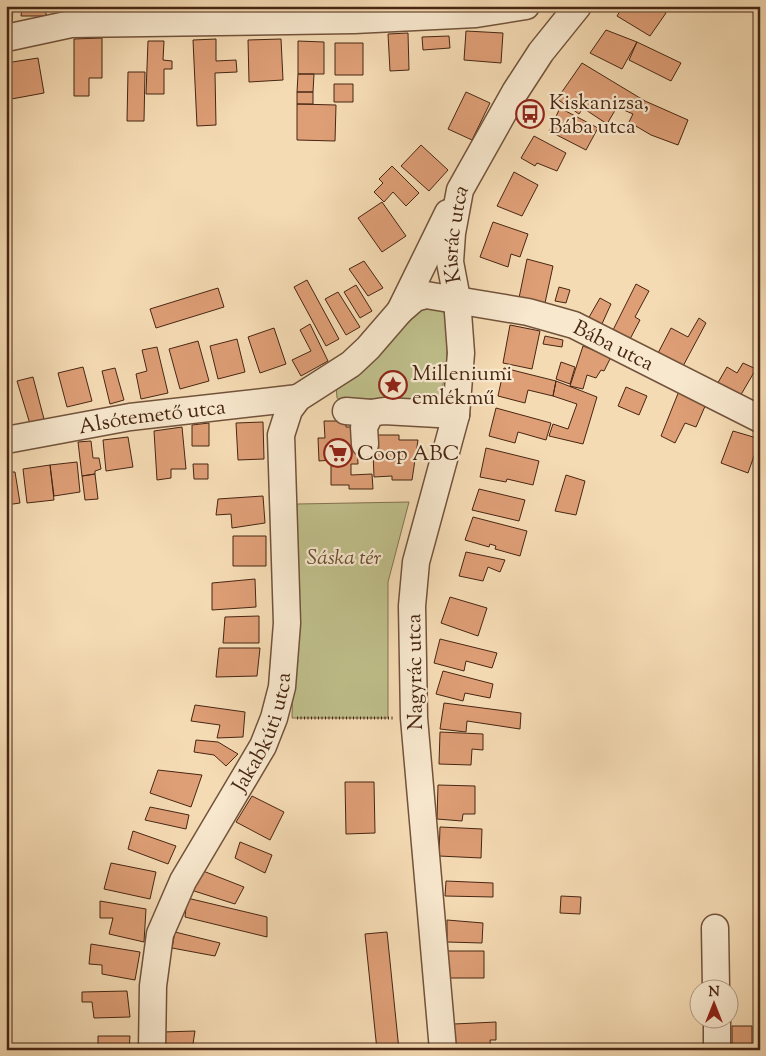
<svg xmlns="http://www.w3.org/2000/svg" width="766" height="1056" viewBox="0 0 766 1056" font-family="'Sorts Mill Goudy',serif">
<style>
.green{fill:#bfbf8b;stroke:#83724f}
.building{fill:#de9e76;stroke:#472613}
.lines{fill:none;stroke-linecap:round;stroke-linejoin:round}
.minor-casing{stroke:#72533b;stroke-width:29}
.path{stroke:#472613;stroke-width:3;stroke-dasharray:1 2.5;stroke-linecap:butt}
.minor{stroke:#f8e8ce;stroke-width:26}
.labels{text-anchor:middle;stroke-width:4.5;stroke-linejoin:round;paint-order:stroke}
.poi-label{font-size:21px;fill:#472613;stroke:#f8e8ce;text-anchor:start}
.street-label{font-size:21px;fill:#472613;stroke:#f8e8ce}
.park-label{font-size:21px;font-style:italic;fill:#654c31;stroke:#f8e8ce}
</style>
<rect width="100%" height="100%" fill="#f5dbb4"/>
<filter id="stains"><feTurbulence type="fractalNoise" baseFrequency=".004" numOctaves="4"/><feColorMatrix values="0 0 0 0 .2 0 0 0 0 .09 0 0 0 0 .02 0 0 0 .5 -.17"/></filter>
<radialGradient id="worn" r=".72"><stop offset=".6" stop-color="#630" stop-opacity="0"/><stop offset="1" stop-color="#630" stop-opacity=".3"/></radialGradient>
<path class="green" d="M417,308L442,309L447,313V364L439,404L343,402L337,398L336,385Z
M409,502L388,582V718H292L297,504Z"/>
<path class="building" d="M6,6H13L12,27L6,26Z
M22,6H46V16H21Z
M77,6H97L96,16L77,14Z
M106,6H138V11L106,8Z
M163,6H194V14L163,13Z
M223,6H251V11H223Z
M272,6H301V8L272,9Z
M623,6H655L666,13L650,36L617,16Z
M606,30L637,42L622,69L590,53Z
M466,31L503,33L501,63L464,60Z
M408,33L409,70L390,71L388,34Z
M449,36L450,48L423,50L422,37Z
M102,38V78H89V96H74V39Z
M216,39V61L236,60L237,72L215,73L216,125L197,126L193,40Z
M281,39L283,80L249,82L248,40Z
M148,41H164L163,60L172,61V69H164V94H146Z
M298,41L324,42V74H298Z
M637,42L681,63L671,81L629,60Z
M335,43H363V75H335Z
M38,58L44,93L6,100V63Z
M582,63L645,101L688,120L678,145L651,135L629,122L633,114L617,107L607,124L583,108L579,114L557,99Z
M128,72H145L144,121H127Z
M298,74H314L313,92H297Z
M334,84H353V102H334Z
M297,92H313V104H297Z
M466,92L490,103L472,140L448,129Z
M297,104L336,105L335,141L297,140Z
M560,108L598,128L586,150L549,131Z
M534,136L566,153L557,171L537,163L535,166L521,158Z
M421,145L448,170L429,191L401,166Z
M392,166L419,193L406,206L393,192L384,202L374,192L383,183L379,179Z
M514,172L538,185L522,216L497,206Z
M382,202L406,236L382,252L358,218Z
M493,222L528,234L520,257L511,254L508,267L480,257Z
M527,259L553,266L545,303L519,298Z
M364,261L383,288L368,296L349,269Z
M307,280L339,339L326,346L294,287Z
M636,284L649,291L635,317L640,320L629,341L612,332Z
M356,285L372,311L360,318L344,292Z
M559,287L570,290L566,303L555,301Z
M218,288L224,307L156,328L150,309Z
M338,292L360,327L346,335L325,299Z
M600,298L611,304L601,326L588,319Z
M699,318L706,323L682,368L657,355L671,328L688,337Z
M310,324L328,361L301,376L292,360L311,351L300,330Z
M510,325L540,331L532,369L503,363Z
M274,328L286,364L260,373L248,337Z
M545,336L563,340L562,347L543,344Z
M237,339L245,372L218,379L210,346Z
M198,341L209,381L180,389L169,349Z
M583,346L611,357L604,371L601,370L596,378L587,375L583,389L570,386Z
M157,347L168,393L141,399L136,374L147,371L142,350Z
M561,362L575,367L570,384L556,379Z
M743,363L756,369L739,398L716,386L727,367L737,373Z
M83,367L92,401L67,407L58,373Z
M115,368L124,400L110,404L102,371Z
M504,368L556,381L553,396L528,390L525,403L498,396Z
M33,377L44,419L30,424L17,381Z
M556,381L597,397L583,444L549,436L553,424L568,429L577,404L553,396Z
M626,387L647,396L639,415L618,406Z
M6,391L11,412L6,413Z
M679,391L706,404L696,427L685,423L675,443L661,436Z
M496,408L551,423L546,440L518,432L515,443L489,436Z
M324,421H346V427H362L357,445L358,464H351V475L372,474L373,489H349V485H331V460L319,461L318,438H325Z
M263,422L264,459L238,460L236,423Z
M209,423V446H192V425Z
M182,427L186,469H171V478L157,480L154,431Z
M733,431L760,439L748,473L721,463Z
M378,435H399V440H418L412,480H392V476L374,477L373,452H379Z
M128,437L133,467L106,471L103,440Z
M91,441L93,458H99L101,469L95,471V474L82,476L78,442Z
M486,448L539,461L533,485L507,479L506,482L480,477Z
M77,462L80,492L54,496L50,465Z
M193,464H208V479H194Z
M50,465L54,500L27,503L23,469Z
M6,472H15L20,503L6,505Z
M95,474L98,499L85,500L82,476Z
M566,475L585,481L576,515L555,511Z
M479,489L525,500L519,521L472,510Z
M263,496L265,523L232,528L231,514L216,515L218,499Z
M473,517L527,531L520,556L495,549L496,546L490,544L489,547L465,540Z
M233,536H266V566H233Z
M466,552L505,560L500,572L488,567L483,581L459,576Z
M255,579L256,607L212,610V583Z
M450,597L487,608L478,636L441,623Z
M259,616V643H223L225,617Z
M440,639L497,653L492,668L466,661L464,671L434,663Z
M219,648H260L257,676L216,677Z
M443,671L493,684L490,698L465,693L463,701L436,694Z
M444,703L521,713L520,729L467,721L466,732L440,729Z
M195,705L245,712L243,737L217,738L220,725L191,721Z
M440,732L483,734V750L472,749L471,765L439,764Z
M196,740L218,742L238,754L226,766L214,755L194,752Z
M158,770L202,775L191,807L150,793Z
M345,782H374L375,833L346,834Z
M438,785L475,786V814H463L462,821L437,819Z
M252,796L284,812L270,840L236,822Z
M150,807L189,815L186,829L145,820Z
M440,827L482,829L481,858L439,856Z
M133,831L176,846L168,864L128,849Z
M240,842L272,855L265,873L235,858Z
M111,863L156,872L150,899L104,889Z
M198,869L244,887L235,904L191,890Z
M446,881L493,883V897L445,896Z
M561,896L581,897L580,914L560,913Z
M187,898L267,917V937L185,917Z
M100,901L146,909L144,942L109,934L113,918H100Z
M447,920L483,923L482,943L447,942Z
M175,932L220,943L215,956L172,948Z
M387,932L399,1050H377L365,934Z
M91,944L140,952L135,980L102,974V965L89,964Z
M446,951H484V978H446Z
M127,991L130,1017L94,1018L92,1002H82V992Z
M496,1022V1040H490L491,1050H455L454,1024Z
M732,1026H752V1050H732Z
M195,1031L192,1050H178V1046L163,1045V1032Z
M98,1036H130L129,1050H98Z"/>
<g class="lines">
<defs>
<g id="minor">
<path d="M6,38L71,24L354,20L476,14L526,6"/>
<path d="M400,311L448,213"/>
<path d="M346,411L371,413"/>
<path id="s1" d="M6,440L130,417L298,398"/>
<path d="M365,444L364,427L371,413L384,411L456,415"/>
<path d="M715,928L716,988"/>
<path id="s2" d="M152,1050L153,986L160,934L183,881L263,746L274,718L282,687L287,623L281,435L289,410L298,398L351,364L368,348L400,311L415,298L426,295L528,312L574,325L760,419"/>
<path id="s3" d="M443,1050L414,718L412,606L416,562L456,415L461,353L457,299L450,262L452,233L460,190L515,92L541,52L578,6"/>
<path d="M717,1050V1018"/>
</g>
</defs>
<use href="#minor" class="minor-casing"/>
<path class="path" d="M297,718H393"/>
<use href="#minor" class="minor"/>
</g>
<defs>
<symbol id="bus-ring" viewBox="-11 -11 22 22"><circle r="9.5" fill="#f8e8ce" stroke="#8f2418" stroke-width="1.5"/><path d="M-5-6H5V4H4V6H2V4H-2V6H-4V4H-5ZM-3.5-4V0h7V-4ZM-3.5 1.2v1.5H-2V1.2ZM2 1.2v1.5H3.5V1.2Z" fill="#8f2418"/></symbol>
<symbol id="sight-ring" viewBox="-11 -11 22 22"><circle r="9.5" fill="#f8e8ce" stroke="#8f2418" stroke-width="1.5"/><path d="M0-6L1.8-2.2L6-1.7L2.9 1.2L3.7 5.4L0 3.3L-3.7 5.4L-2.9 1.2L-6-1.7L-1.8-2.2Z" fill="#8f2418"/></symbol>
<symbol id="supermarket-ring" viewBox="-11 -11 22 22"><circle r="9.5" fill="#f8e8ce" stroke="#8f2418" stroke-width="1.5"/><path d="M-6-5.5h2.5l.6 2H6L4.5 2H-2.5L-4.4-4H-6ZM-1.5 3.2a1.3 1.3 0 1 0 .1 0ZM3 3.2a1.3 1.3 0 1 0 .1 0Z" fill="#8f2418"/></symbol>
</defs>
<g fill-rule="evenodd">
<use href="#bus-ring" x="514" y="98" width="32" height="32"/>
<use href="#sight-ring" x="377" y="369" width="32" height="32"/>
<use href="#supermarket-ring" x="322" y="437" width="32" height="32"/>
</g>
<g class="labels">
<g class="poi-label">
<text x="549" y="109">Kiskanizsa,<tspan x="549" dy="24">Bába utca</tspan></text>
<text x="412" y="380">Milleniumi<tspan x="412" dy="24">emlékmű</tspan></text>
<text x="357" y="460">Coop ABC</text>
</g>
<g class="street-label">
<text dy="7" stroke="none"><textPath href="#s3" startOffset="824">Kisrác utca</textPath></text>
<text dy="7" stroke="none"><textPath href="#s2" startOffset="1049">Bába utca</textPath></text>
<text dy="7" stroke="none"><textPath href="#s1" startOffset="148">Alsótemető utca</textPath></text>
<text transform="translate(414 672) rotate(-91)" y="7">Nagyrác utca</text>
<text dy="7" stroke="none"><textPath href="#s2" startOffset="344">Jakabkúti utca</textPath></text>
</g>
<g class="park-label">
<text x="344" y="564">Sáska tér</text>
</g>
</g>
<rect width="766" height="1056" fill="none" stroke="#f5dbb4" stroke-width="25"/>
<rect x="8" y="8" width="751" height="1041" fill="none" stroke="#472613" stroke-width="2.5"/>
<rect x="12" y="12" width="741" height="1031" fill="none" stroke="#472613"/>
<g transform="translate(714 1004)"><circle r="24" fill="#f8e8ce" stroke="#b19a83"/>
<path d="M0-4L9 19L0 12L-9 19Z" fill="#8f2418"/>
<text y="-8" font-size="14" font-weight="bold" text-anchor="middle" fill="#472613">N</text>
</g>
<rect width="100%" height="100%" filter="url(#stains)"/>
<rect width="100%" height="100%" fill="url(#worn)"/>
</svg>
